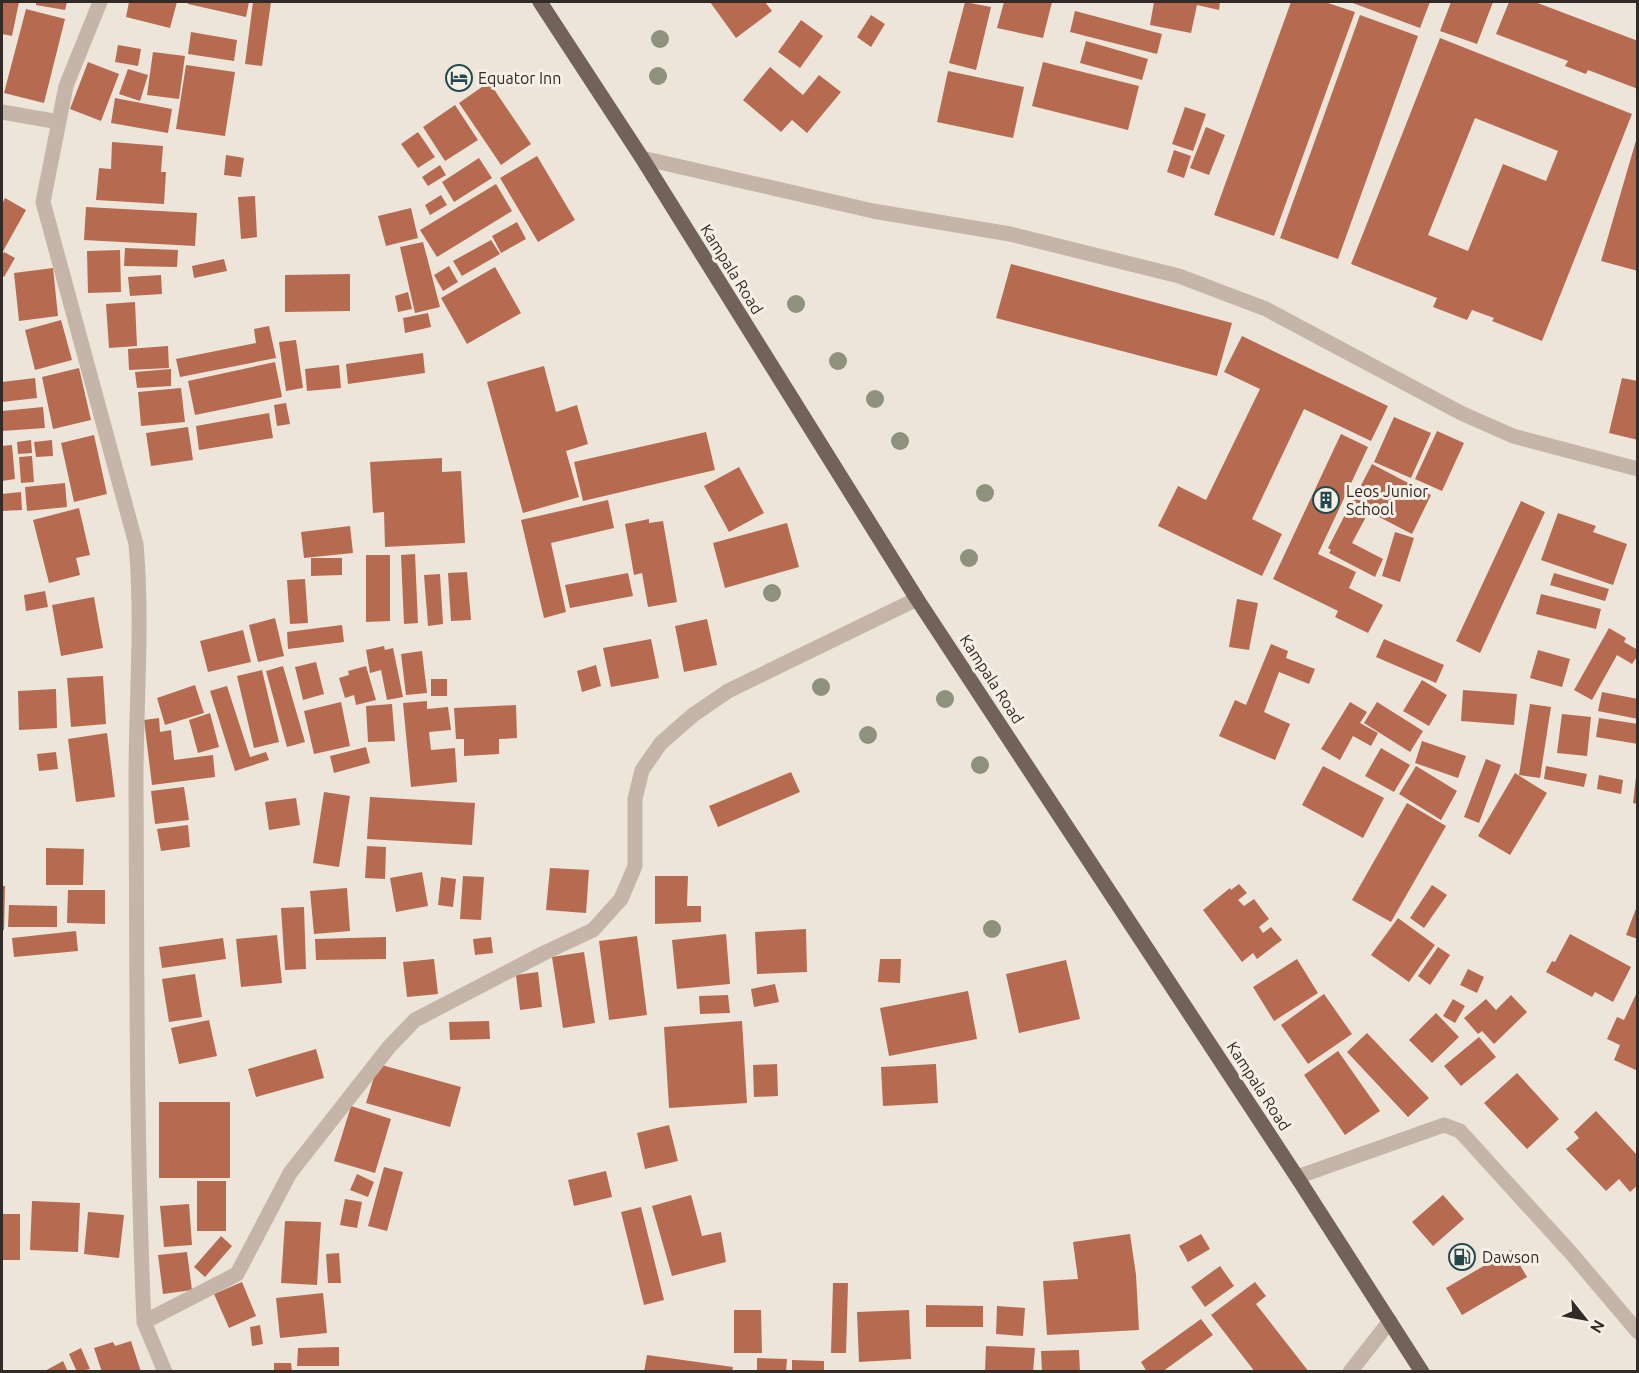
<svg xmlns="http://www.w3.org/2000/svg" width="1639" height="1373" viewBox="0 0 1639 1373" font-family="Ubuntu,sans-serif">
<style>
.building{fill:#b66b50;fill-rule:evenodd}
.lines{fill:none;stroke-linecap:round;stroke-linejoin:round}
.street{stroke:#c4b5a8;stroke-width:15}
.primary{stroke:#72625a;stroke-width:15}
.tree{fill:#8e917b}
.labels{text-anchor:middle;stroke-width:6;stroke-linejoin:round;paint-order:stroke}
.poi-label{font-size:16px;fill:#312a27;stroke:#f6efe5;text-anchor:start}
.street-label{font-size:16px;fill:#312a27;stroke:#f6efe5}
</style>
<rect width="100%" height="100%" fill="#ede5da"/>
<path class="building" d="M2,2H19L12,36L2,34Z
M36,2H67L65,10L36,5Z
M129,2H177L170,28L126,17Z
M188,2H249L246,17L188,4Z
M253,2H271L262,66L245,64Z
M710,2H765L772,11L736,38Z
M965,2L991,7L976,70L949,63Z
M1004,2H1052L1043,38L997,28Z
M1154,2H1220L1219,10L1197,5L1191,33L1150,25Z
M1291,2H1325L1355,12L1274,236L1214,215Z
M1350,2H1430L1420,28Z
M1451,2H1493L1477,44L1440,31Z
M1509,2H1535L1638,41V89L1588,70L1586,74L1565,66L1568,61L1496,34Z
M26,9L65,19L44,103L4,93Z
M1075,11L1162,34L1157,54L1070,32Z
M871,15L885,24L871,47L857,37Z
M1360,15L1418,36L1338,259L1280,238Z
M801,20L823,36L800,68L778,52Z
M191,32L237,40L234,61L188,54Z
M1440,38L1632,114L1542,341L1492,321L1494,318L1472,310L1467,320L1433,307L1437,298L1351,264ZM1475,118L1558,151L1546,181L1503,164L1468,251L1428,235Z
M1086,41L1148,59L1142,80L1080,63Z
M118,45L141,49L138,66L115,62Z
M153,52L185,56L179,99L147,95Z
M88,62L119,74L101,121L70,109Z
M1043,62L1139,86L1128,130L1032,106Z
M186,65L235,72L225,136L176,129Z
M770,67L803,95L819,75L841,92L807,133L792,120L781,132L743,100Z
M128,69L148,75L140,101L119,94Z
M948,71L1024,87L1013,138L937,122Z
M489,82L531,144L501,165L459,103Z
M115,98L172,109L168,133L111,123Z
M455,105L478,140L445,161L423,127Z
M1185,107L1206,114L1193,151L1172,144Z
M1206,127L1225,135L1209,175L1190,168Z
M418,132L435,157L418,168L401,144Z
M1637,137H1638V271L1601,261Z
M112,142L163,146L161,172H166L164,204L96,200L99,168L111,169Z
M1174,150L1191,156L1184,178L1167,172Z
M226,155L244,158L241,177L224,175Z
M537,156L575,220L538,242L500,178Z
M479,158L492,178L454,202L442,182Z
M440,165L446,175L428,186L422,177Z
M496,184L512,211L437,257L420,230Z
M441,195L447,205L430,215L425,205Z
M255,196L257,237L241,239L238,197Z
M5,198L26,210L2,253V204Z
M86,207L197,213L195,246L84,240Z
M411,208L418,238L386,246L378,216Z
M517,222L526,239L501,253L492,236Z
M491,240L500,254L462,276L453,261Z
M423,242L440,307L415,313L400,247Z
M125,248L178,250L177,267L124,266Z
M120,250L121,292L88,293L87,251Z
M4,252L15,258L4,277L2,275V256Z
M224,259L227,271L194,278L192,266Z
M1011,264L1232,323L1217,376L996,318Z
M449,266L458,282L443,291L434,275Z
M495,267L521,313L467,344L441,298Z
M53,268L58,316L19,321L14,273Z
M350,274V311L285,312V275Z
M161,275L162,294L130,296L128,277Z
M408,292L412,309L398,312L395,296Z
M135,302L137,346L109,348L106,304Z
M428,313L431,327L405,333L403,318Z
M61,320L72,360L35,370L25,330Z
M269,326L276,358L180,377L176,359L256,343L254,329Z
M1242,336L1388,406L1371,441L1304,409L1252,519L1282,534L1262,576L1158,526L1178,486L1206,500L1260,389L1224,372Z
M296,340L303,388L286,391L279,342Z
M168,346L169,368L129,370L128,349Z
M423,353L425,373L348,384L346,364Z
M275,362L282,397L195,415L188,381Z
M339,365L341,388L307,391L305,369Z
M544,366L556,412L577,405L588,444L566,451L579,497L523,513L487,382Z
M79,368L91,420L53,429L42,377Z
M171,369V386L137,388L135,372Z
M35,378L37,398L2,402V382Z
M1622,378L1638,381V440L1609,433Z
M181,388L185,422L141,426L138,392Z
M286,403L290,424L277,426L274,405Z
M43,407L45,428L2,431V411Z
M269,413L273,438L199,450L196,426Z
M1394,417L1431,433L1411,478L1374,462Z
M188,427L193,460L151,466L146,433Z
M1437,431L1464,443L1442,491L1415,479Z
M706,432L715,470L583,501L574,462Z
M1341,434L1368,447L1318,554L1356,572L1349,588L1383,605L1368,633L1335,617L1338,611L1273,579Z
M94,435L107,494L74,502L61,443Z
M31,440L32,453L18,454L17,442Z
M52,440L53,456L36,457L34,442Z
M12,445L15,479L2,481V446Z
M32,456L34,482L21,483L19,457Z
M442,458V472L461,471L465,543L385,547L384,512L373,513L370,462Z
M1372,464L1431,495L1412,534L1352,503Z
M739,467L764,513L729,532L704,486Z
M65,483L67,507L27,511L25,487Z
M21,492L22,510L2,511V494Z
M608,500L614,528L551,543L566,612L544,618L521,520Z
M1521,501L1545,512L1480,653L1456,641Z
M1350,505L1367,515L1352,543L1383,559L1375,577L1329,553L1331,550L1328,548Z
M79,508L90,555L76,558L80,575L49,583L33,520Z
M1558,513L1596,526L1593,532L1627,544L1613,585L1541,560Z
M649,519V523L663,521L677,602L648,607L642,573L634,575L625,524Z
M787,523L799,567L725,588L713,543Z
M350,526L353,553L304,558L301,532Z
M1395,532L1414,538L1400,582L1382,576Z
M415,554L418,623L404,624L401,555Z
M366,555H390V621L366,622Z
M311,558H342V575L311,576Z
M467,572L471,620L451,621L448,573Z
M628,573L633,596L570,608L565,585Z
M1554,573L1609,589L1605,601L1550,585Z
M440,574L443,624L428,626L424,575Z
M305,579L308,623L290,624L287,580Z
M45,591L48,607L26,611L24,595Z
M1541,594L1601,609L1596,629L1536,614Z
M94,597L103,648L61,656L52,605Z
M1237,599L1258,603L1249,650L1229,647Z
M275,618L284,656L258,662L249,625Z
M707,619L717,665L684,672L675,626Z
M342,625L344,642L288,649L287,632Z
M1609,628L1626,638L1624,642L1638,650V655L1632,664L1617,655L1592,700L1574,690Z
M243,630L251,662L208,672L200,641Z
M651,639L659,678L611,687L603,648Z
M1384,639L1444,665L1436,683L1376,657Z
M1271,644L1288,651L1286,658L1315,669L1309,684L1279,672L1264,712L1290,724L1275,760L1219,736L1235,700L1246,705Z
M384,646L385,650L393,648L403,697L387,700L381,670L370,673L366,650Z
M1538,650L1570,659L1562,687L1530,678Z
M422,651L427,693L406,695L401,654Z
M316,662L324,694L303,700L295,667Z
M596,665L601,686L582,692L577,671Z
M283,666L305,742L287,747L266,671Z
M366,666L376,700L356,705L354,695L345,698L339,678L349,675L348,671Z
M262,670L279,742L254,748L237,676Z
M103,676L106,724L71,727L67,678Z
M431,679H447V696H431Z
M1422,680L1447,695L1429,726L1403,711Z
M195,685L204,713L165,725L157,698Z
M227,686L250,757L266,752L269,760L235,771L210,691Z
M56,689L57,728L19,730L18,691Z
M1463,690L1517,694L1514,725L1461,721Z
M1602,692L1638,699V719L1598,711Z
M427,701V709L448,707L451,730L429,732L431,750L455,748L457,782L411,787L403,703Z
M341,702L350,746L314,754L304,711Z
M1350,702L1367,712L1360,723L1378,733L1371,746L1353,736L1340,760L1321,749Z
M1377,702L1423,731L1410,752L1364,723Z
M392,704L395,741L368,742L366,706Z
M1530,704L1551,707L1540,778L1519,775Z
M516,705L517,738L499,739V754L464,756V739H456L454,708Z
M210,713L219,747L198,753L189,720Z
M1562,714L1591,717L1587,756L1557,753Z
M159,718L160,732L171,730L174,760L213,755L215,777L152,785L144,720Z
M1599,718L1638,724V744L1596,737Z
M107,733L115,797L76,802L68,739Z
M1422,741L1466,756L1458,778L1415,763Z
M366,747L370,763L334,773L330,756Z
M1381,748L1410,765L1394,792L1365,776Z
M56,752L58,769L39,771L37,754Z
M1486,759L1501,765L1479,823L1464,817Z
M1323,766L1384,798L1363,838L1302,805Z
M1416,766L1457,791L1441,820L1399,794Z
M1546,766L1587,774L1584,787L1544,779Z
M791,772L800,792L718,827L709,806Z
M1515,773L1547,793L1510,855L1478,836Z
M1599,775L1623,780L1621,794L1597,789Z
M1636,777H1638V804L1633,803Z
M184,787L189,820L155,824L151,791Z
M324,792L350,796L339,867L313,863Z
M370,797L475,803L472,845L367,839Z
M296,798L300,825L269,830L265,802Z
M1407,803L1446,826L1391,922L1352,900Z
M188,825L190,847L161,851L157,829Z
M367,846L386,847L385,879L365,878Z
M46,848L84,849L83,885H46Z
M550,868L589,870L586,913L546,910Z
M422,872L428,906L396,912L390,878Z
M463,876L484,877L481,920L460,919Z
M655,876H688L687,906H701V922L655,924Z
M441,877L456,879L453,907L438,905Z
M1239,884L1247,893L1238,900L1244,906L1254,899L1269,919L1259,927L1263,933L1271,927L1282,940L1257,959L1253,953L1242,962L1203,910L1230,888L1231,890Z
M1432,885L1447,895L1424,928L1410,918Z
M2,886H5L4,930H2Z
M347,888L350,931L314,934L310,891Z
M68,890H105V924L67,923Z
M9,905L57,906V927H8Z
M1637,906H1638V939L1626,935Z
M304,907L306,969L285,970L281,908Z
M1398,918L1435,945L1409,982L1371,955Z
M806,929L807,972L757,974L755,932Z
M76,931L78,951L14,957L12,938Z
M726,934L730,984L677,989L672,940Z
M1570,934L1631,967L1613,1002L1595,992L1592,997L1546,972L1552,961L1555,962Z
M277,935L282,983L241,987L236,939Z
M637,936L647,1015L609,1020L599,941Z
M386,937V959L316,960L315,939Z
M491,937L493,953L475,955L473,939Z
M223,938L226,959L162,968L159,947Z
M1438,947L1450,955L1430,985L1418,976Z
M584,952L595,1023L563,1028L552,957Z
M434,959L438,994L407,997L403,962Z
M880,959H901L900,983L878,982Z
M1297,959L1318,993L1274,1021L1253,987Z
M1066,960L1080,1019L1019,1033L1006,974Z
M1468,969L1484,977L1477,993L1460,985Z
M538,972L542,1007L520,1010L516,975Z
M195,974L202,1017L169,1022L162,979Z
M775,984L779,1002L754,1007L751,989Z
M1638,990V1071L1614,1060L1620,1045L1607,1039L1617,1017L1624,1020Z
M968,991L977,1039L889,1056L880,1008Z
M1324,994L1352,1034L1308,1064L1281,1025Z
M728,995L730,1013L700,1014L699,996Z
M1511,995L1527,1012L1494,1044L1482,1031L1478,1034L1464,1018L1486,999L1496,1010Z
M1453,999L1465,1006L1455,1023L1443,1016Z
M1436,1013L1459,1037L1432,1063L1409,1040Z
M209,1020L217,1056L179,1064L171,1028Z
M489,1021L490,1039L450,1040L449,1022Z
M742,1021L747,1103L669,1108L664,1027Z
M1367,1033L1429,1098L1408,1117L1347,1052Z
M1479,1037L1496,1057L1461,1086L1444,1066Z
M316,1049L324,1078L256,1097L248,1069Z
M1338,1051L1380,1111L1345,1135L1304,1075Z
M378,1064L461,1087L450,1127L366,1103Z
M777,1064L778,1096L754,1097L753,1065Z
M936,1064L938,1103L883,1106L881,1067Z
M1517,1073L1559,1119L1527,1149L1484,1103Z
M159,1102H230V1178H159Z
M351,1106L391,1119L375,1173L334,1161Z
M1596,1111L1638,1156V1185L1630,1192L1619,1179L1606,1191L1566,1149L1579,1138L1574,1132Z
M669,1125L678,1161L645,1169L637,1133Z
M384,1167L403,1172L387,1231L368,1226Z
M606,1171L612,1197L574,1206L568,1180Z
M357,1174L374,1182L368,1197L350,1190Z
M197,1181H226V1231H197Z
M691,1195L702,1236L721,1232L726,1262L672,1276L652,1206Z
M1443,1195L1464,1219L1433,1246L1412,1222Z
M345,1199L362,1202L357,1228L340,1225Z
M32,1201L80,1203L78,1252L30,1250Z
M189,1204L192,1245L164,1247L160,1206Z
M641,1207L664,1300L644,1305L621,1212Z
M88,1212L124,1215L119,1258L84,1254Z
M2,1214H20V1260H2Z
M285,1221L321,1222L317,1285L281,1283Z
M1130,1234L1136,1275L1139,1330L1047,1335L1043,1281L1078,1279L1073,1242Z
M1201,1234L1210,1249L1188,1262L1179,1246Z
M221,1236L232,1246L205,1277L194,1267Z
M1511,1250L1527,1277L1462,1315L1446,1288Z
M187,1252L192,1290L163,1294L158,1255Z
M339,1253L341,1283H328L326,1254Z
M1220,1266L1234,1286L1205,1307L1191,1287Z
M242,1282L256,1316L229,1328L214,1294Z
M1255,1282L1266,1296L1256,1304L1309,1372H1255L1211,1315Z
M833,1283H848L846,1353H831Z
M323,1293L327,1333L280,1338L276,1298Z
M926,1305L983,1306V1327H926Z
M997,1306L1025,1308L1023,1336L996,1334Z
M734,1310H761L762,1353H734Z
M909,1310L911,1359L859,1362L857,1312Z
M1201,1319L1213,1335L1162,1372H1147L1141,1362Z
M260,1325L263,1344L252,1346L250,1327Z
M131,1341L141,1372H102L94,1348L113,1342L115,1346Z
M986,1346L1035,1348L1033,1372H985Z
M339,1347V1366H297L298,1348Z
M81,1348L90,1369L77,1372L69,1354Z
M1079,1350L1080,1372H1042L1041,1351Z
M647,1355L733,1367L732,1372H644Z
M757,1358L787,1359L786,1372H757Z
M792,1360L824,1361V1372H792Z
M63,1361L68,1372H43Z
M274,1363H291L292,1372H274Z"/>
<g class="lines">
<path class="street" d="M100,2L66,86L43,202L136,544C143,622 136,701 136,779C137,960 136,1141 144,1322
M2,112L59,122
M642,158L873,211L1010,234L1179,276L1266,309L1461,413L1513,436L1638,469
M1297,1177L1444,1125L1460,1131L1571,1253L1638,1332
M165,1372L144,1322L237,1274L290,1173L389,1047L415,1020L544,953L593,930L621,899L635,866V799L642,770L661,743L693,715L728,691L917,599
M1350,1372L1390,1321"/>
<path class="primary" d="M540,2L642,158L917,599L1297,1177L1422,1372"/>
</g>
<g class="tree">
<circle cx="660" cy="39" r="9"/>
<circle cx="658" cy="76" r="9"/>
<circle cx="796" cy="304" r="9"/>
<circle cx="838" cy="361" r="9"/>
<circle cx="875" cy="399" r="9"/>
<circle cx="900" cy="441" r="9"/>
<circle cx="985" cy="493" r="9"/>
<circle cx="969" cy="558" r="9"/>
<circle cx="772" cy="593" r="9"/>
<circle cx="821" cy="687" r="9"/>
<circle cx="945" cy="699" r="9"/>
<circle cx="868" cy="735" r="9"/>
<circle cx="980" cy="765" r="9"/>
<circle cx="992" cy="929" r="9"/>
</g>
<defs>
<symbol id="hotel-ring" viewBox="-11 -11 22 22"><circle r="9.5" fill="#f6efe5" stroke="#22494d" stroke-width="1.5"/><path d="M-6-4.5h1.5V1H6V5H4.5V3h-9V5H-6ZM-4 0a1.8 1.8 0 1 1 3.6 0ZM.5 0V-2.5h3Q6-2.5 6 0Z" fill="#22494d"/></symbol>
<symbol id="building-ring" viewBox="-11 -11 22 22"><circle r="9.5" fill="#f6efe5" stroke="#22494d" stroke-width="1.5"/><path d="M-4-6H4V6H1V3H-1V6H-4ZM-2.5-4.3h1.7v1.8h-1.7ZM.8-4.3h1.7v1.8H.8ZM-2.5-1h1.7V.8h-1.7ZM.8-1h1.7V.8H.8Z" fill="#22494d"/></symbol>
<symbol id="fuel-ring" viewBox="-11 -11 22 22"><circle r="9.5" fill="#f6efe5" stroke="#22494d" stroke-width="1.5"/><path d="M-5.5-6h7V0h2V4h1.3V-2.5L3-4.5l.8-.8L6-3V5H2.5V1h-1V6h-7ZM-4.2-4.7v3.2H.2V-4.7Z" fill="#22494d"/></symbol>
</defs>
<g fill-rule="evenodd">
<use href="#hotel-ring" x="444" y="63" width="30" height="30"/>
<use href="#building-ring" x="1311" y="485" width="30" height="30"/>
<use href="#fuel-ring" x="1447" y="1242" width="30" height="30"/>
</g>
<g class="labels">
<g class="poi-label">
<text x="478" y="84">Equator Inn</text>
<text x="1346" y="497">Leos Junior<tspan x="1346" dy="18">School</tspan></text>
<text x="1482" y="1263">Dawson</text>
</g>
<g class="street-label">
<text transform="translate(732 269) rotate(58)" y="6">Kampala Road</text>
<text transform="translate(992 679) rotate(57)" y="6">Kampala Road</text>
<text transform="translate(1259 1086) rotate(57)" y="6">Kampala Road</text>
</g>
</g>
<rect width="1639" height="1373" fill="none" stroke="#312a27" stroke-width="6"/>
<g transform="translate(1585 1319) rotate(121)" stroke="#f6efe5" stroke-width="4.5" paint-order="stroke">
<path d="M0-4.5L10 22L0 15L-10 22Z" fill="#312a27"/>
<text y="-9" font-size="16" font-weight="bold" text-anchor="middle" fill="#312a27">N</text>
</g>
</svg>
